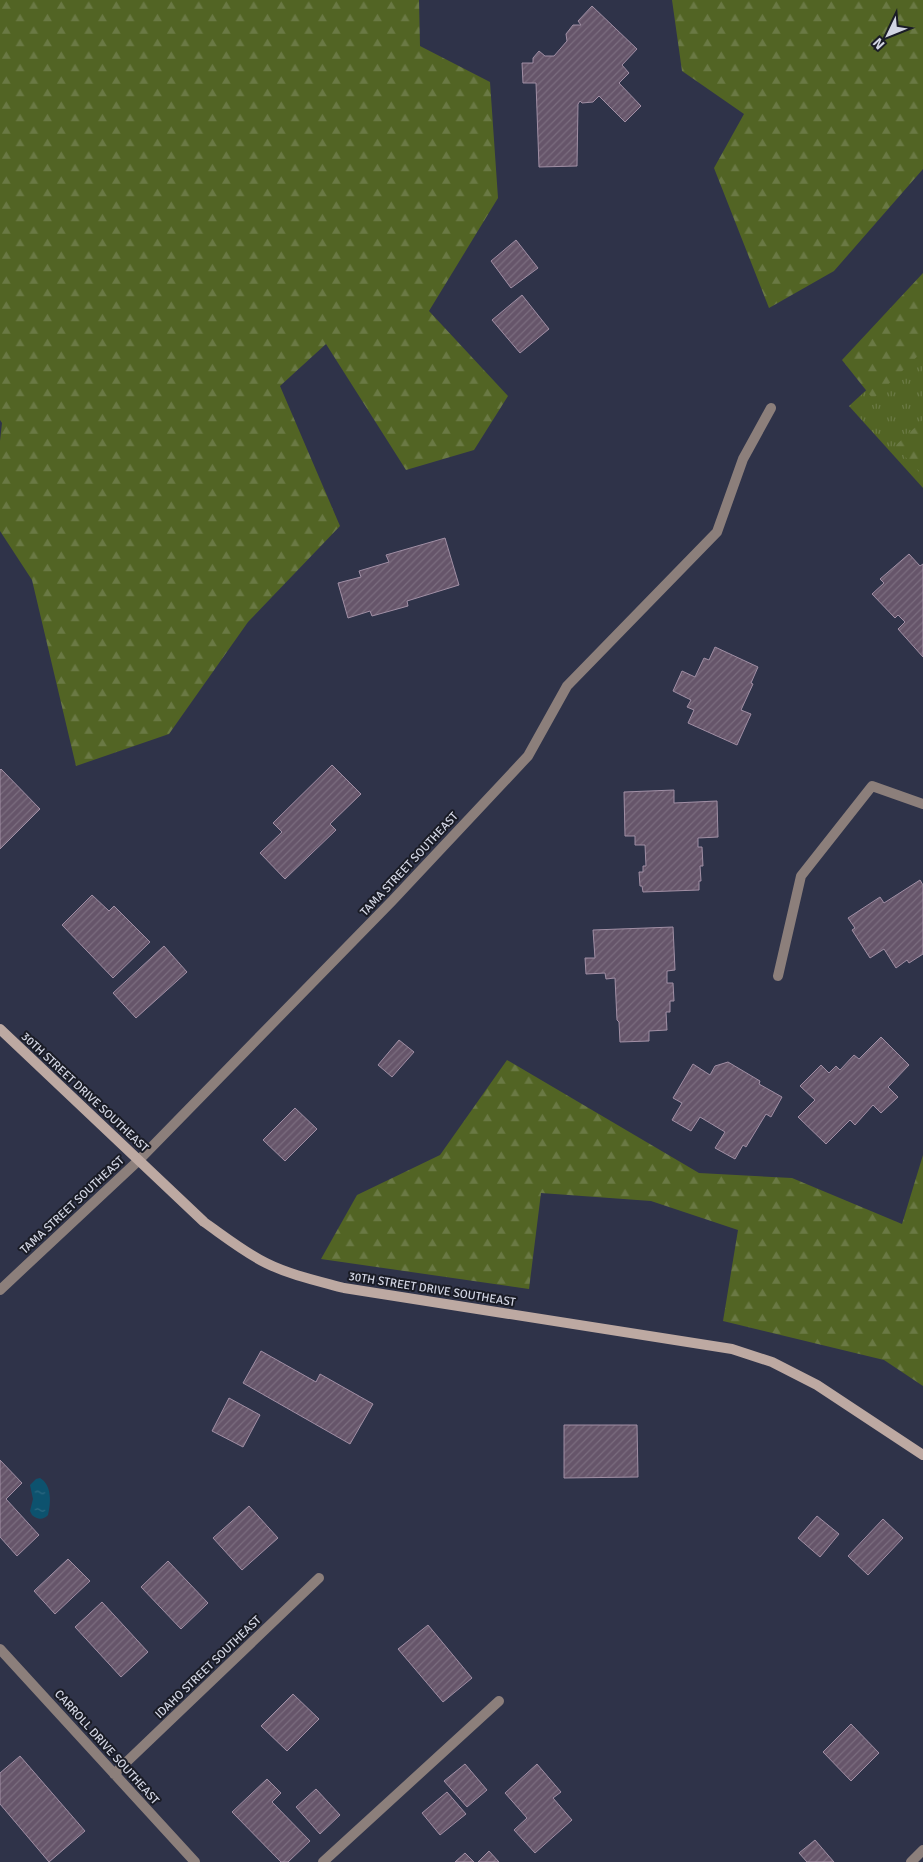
<svg xmlns="http://www.w3.org/2000/svg" width="923" height="1862" viewBox="0 0 923 1862" font-family="Signika,sans-serif">
<style>
.grass{fill:url(#grass-tufts)}
.forest{fill:url(#forest-firs)}
.water{fill:url(#water-ripples)}
.building{fill:url(#building-hatch);stroke:#a18fa5}
.lines{fill:none;stroke-linecap:round;stroke-linejoin:round}
.lane{stroke:#8c7f7b;stroke-width:10}
.street{stroke:#8c7f7b;stroke-width:10}
.secondary{stroke:#bda9a2;stroke-width:10}
.labels{text-anchor:middle;stroke-width:4;stroke-linejoin:round;paint-order:stroke}
.street-label{font-size:12px;fill:#d2d5e3;stroke:#1a1c26}
</style>
<defs>
<pattern id="grass-tufts" width="24" height="20" patternUnits="userSpaceOnUse" patternTransform="scale(1.25)"><rect width="24" height="20" fill="#526424"/><path d="M3 7l-1-3M5 7V3M7 7l1-3M15 17l-1-3M17 17v-4M19 17l1-3" fill="none" stroke="#6a7944"/></pattern>
<pattern id="forest-firs" width="22" height="20" patternUnits="userSpaceOnUse" patternTransform="scale(1.25)"><rect width="22" height="20" fill="#526424"/><path d="M5 1l3.5 6h-7zM16 11l3.5 6h-7z" fill="#6a7944"/></pattern>
<pattern id="water-ripples" width="26" height="14" patternUnits="userSpaceOnUse" patternTransform="scale(1.25)"><rect width="26" height="14" fill="#0d526e"/><path d="M2 4q2-2 4 0t4 0M15 11q2-2 4 0t4 0" fill="none" stroke="#2f6a83"/></pattern>
<pattern id="building-hatch" width="6" height="6" patternUnits="userSpaceOnUse" patternTransform="scale(1.25)"><rect width="6" height="6" fill="#66556a"/><path d="M-1 1l2-2M0 6l6-6M5 7l2-2" fill="none" stroke="#7b6d7f"/></pattern>
</defs>
<rect width="100%" height="100%" fill="#2f3349"/>
<path class="grass" d="M923,338V488L849,406Z"/>
<path class="forest" d="M0,0H419L420,46L490,82L498,198L429,311L508,396L474,450L406,470L326,344L280,386L340,526L248,622L169,734L76,766L32,580L0,531V441L2,423L0,420Z
M672,0H923V169L834,271L769,308L714,168L744,114L682,71Z
M923,273V351L873,399L842,360Z
M923,420V475L895,446Z
M507,1060L699,1173L792,1178L902,1224L923,1155V1386L884,1360L723,1321L738,1230L651,1201L541,1193L529,1289L321,1259L357,1195L440,1155Z"/>
<path class="water" d="M40,1478C52,1485 51,1503 48,1515C43,1520 38,1520 32,1515L30,1511L33,1499L30,1485L36,1479Z"/>
<path class="building" d="M592,6L637,49L622,65L629,73L619,83L641,106L625,122L599,96L593,102L582,103L580,101L578,104L577,166L539,167L536,83H523L522,63H533V58L539,51L545,56H554L567,41L566,34L573,25H581L578,21Z
M516,240L538,268L511,288L491,261Z
M522,295L549,329L520,353L492,320Z
M445,538L459,585L407,601L408,606L372,616L370,611L348,618L338,583L361,577L359,571L389,562L386,555Z
M909,554L920,566L923,564V657L898,629L905,622L898,615L895,618L872,594L884,583L880,579Z
M715,647L758,667L751,683L753,684L741,710L751,714L737,745L688,723L694,710L687,707L691,700L673,691L682,671L695,677L704,658L709,660Z
M332,765L361,794L330,824L336,830L285,879L260,853L282,832L273,823Z
M1,769L40,809L0,849V770Z
M674,790V803L717,801L718,837L698,838V847H702L703,866H700L701,881H699V890L643,892L642,886H640L639,872H643V866H646L645,845H635V836H625L624,792Z
M920,880L923,885V954L909,963L907,960L896,968L884,949L870,958L852,930L855,928L848,918L880,897L884,903Z
M92,895L109,911L114,906L150,942L113,978L62,925Z
M673,927L675,970L667,971V983H673L674,1001H670V1012H666L667,1030L649,1031V1041L620,1042L619,1022L617,1020L615,978L606,979L605,973L586,974L585,958H595L593,930Z
M164,946L187,972L136,1018L113,993Z
M881,1037L909,1065L888,1087L898,1097L881,1113L873,1105L855,1125L850,1120L826,1144L798,1117L815,1100L800,1086L821,1065L829,1073L836,1066L840,1070L854,1055L859,1059Z
M399,1040L414,1052L392,1077L378,1065Z
M728,1062L760,1081L759,1084L782,1097L771,1117L766,1114L746,1147L743,1145L735,1159L715,1148L725,1132L700,1117L691,1131L672,1120L682,1103L673,1098L693,1064L710,1075L715,1066Z
M295,1108L317,1129L285,1161L263,1140Z
M261,1351L316,1382L320,1374L373,1404L350,1444L243,1383Z
M229,1398L260,1415L243,1447L212,1431Z
M564,1425H637L638,1477L564,1478Z
M0,1460L22,1483L6,1499L39,1535L17,1556L0,1537Z
M249,1506L278,1538L242,1570L213,1538Z
M817,1516L839,1534L820,1557L798,1538Z
M883,1519L903,1538L868,1575L848,1556Z
M68,1559L90,1581L55,1614L34,1591Z
M168,1561L208,1603L181,1629L141,1587Z
M102,1602L148,1652L121,1677L75,1627Z
M428,1625L472,1678L443,1702L398,1649Z
M293,1694L319,1719L287,1751L261,1726Z
M851,1724L879,1753L851,1781L823,1752Z
M20,1756L85,1831L49,1862L0,1804V1773Z
M465,1764L487,1790L467,1807L444,1781Z
M537,1764L561,1792L553,1798L572,1820L535,1853L514,1830L527,1818L505,1793Z
M267,1779L281,1793L272,1802L310,1841L288,1862H281L232,1812Z
M316,1789L340,1815L320,1834L296,1807Z
M447,1792L466,1814L440,1835L422,1813Z
M815,1840L834,1862H807L799,1853Z
M489,1851L499,1862H478Z
M465,1853L474,1862H455Z"/>
<g class="lines">
<path class="lane" d="M323,1862L499,1701
M911,1862L923,1850"/>
<path class="street" d="M778,976L801,876L872,786L923,804
M0,1290L139,1160L392,901L528,756L567,686L717,532L743,459L771,408
M0,1649L195,1862
M114,1774L319,1578"/>
<path class="secondary" d="M0,1029L204,1222C224,1236 244,1252 266,1263C290,1275 318,1281 344,1288L732,1349L772,1362L817,1385L923,1455"/>
</g>
<g class="labels">
<g class="street-label">
<text transform="translate(409 864) rotate(-47)" y="4">TAMA STREET SOUTHEAST</text>
<text transform="translate(85 1092) rotate(43)" y="4">30TH STREET DRIVE SOUTHEAST</text>
<text transform="translate(72 1205) rotate(-43)" y="4">TAMA STREET SOUTHEAST</text>
<text transform="translate(432 1289) rotate(9)" y="4">30TH STREET DRIVE SOUTHEAST</text>
<text transform="translate(208 1667) rotate(-44)" y="4">IDAHO STREET SOUTHEAST</text>
<text transform="translate(107 1747) rotate(48)" y="4">CARROLL DRIVE SOUTHEAST</text>
</g>
</g>
<g transform="translate(888 35) rotate(227)" stroke="#1a1c26" stroke-width="4" paint-order="stroke">
<path d="M0-4L9 19L0 12L-9 19Z" fill="#d2d5e3"/>
<text y="-8" font-size="14" font-weight="bold" text-anchor="middle" fill="#d2d5e3">N</text>
</g>
</svg>
